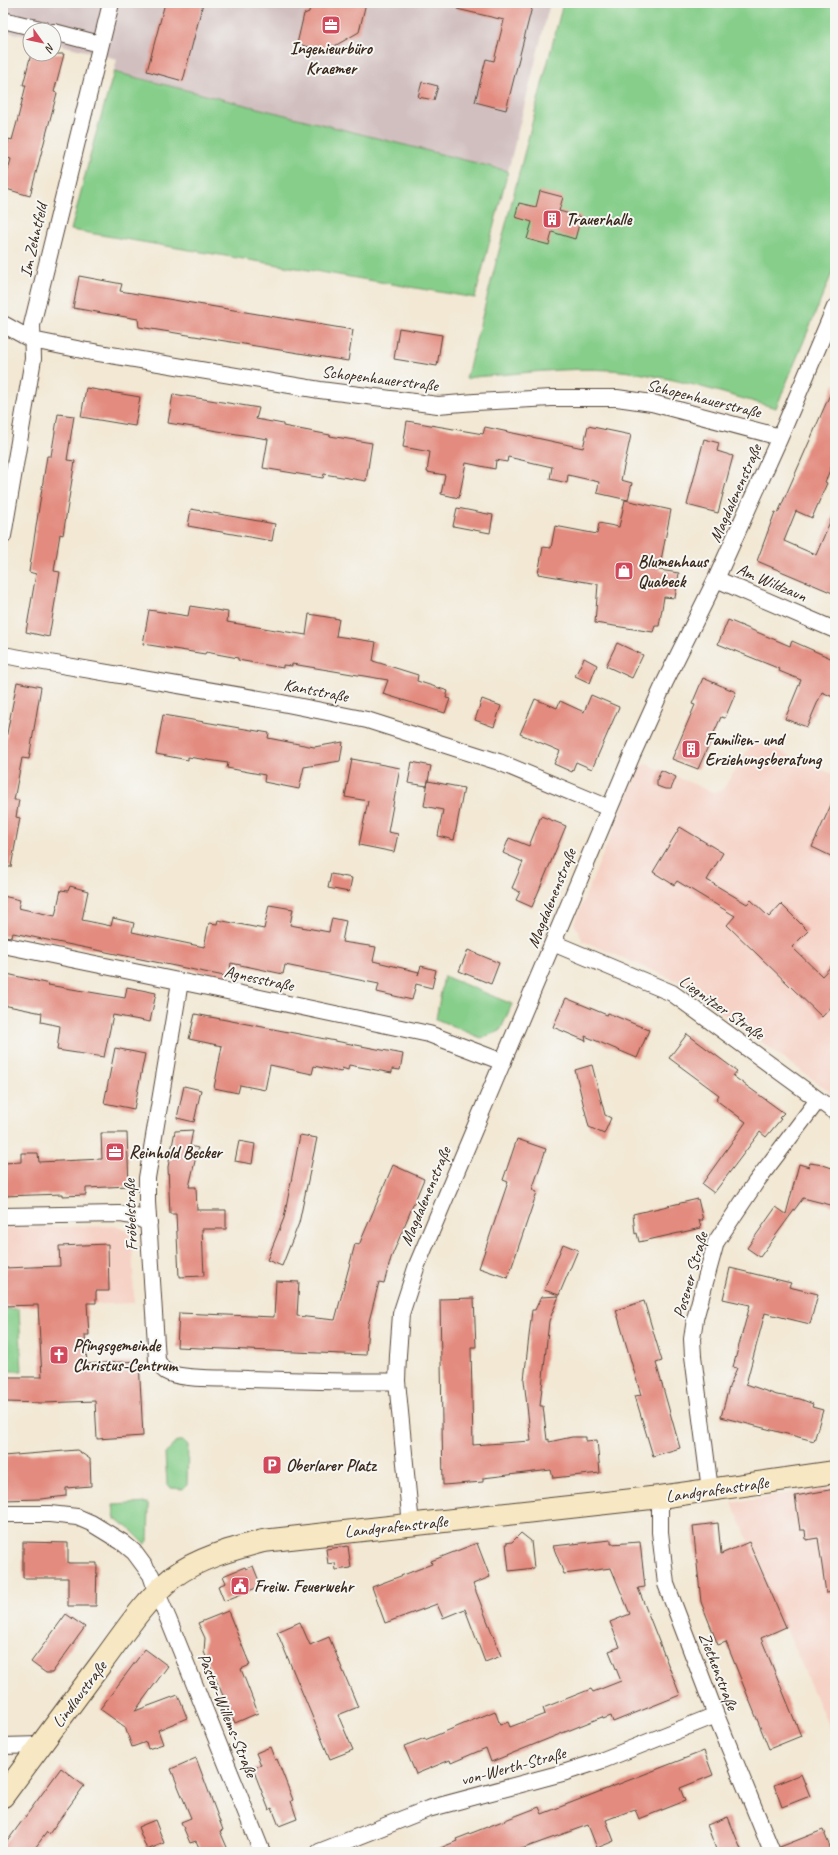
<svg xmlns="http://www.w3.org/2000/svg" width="838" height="1855" viewBox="0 0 838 1855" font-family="Caveat,sans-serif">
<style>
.built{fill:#f6d1c5}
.industrial{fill:#d1bfbf}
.green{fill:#86ce8a;stroke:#607c54}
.building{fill:#e38b7f}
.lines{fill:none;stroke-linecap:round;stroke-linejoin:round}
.street-casing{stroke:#564639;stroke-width:18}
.secondary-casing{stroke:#564639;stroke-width:24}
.street{stroke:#fff;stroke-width:16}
.secondary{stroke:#f7e8c3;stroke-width:22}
.labels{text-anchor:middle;stroke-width:4;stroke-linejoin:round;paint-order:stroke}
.poi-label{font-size:17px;font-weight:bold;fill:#3b2a1e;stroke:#f6f6f2;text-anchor:start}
.street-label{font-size:17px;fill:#3b2a1e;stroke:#f6f6f2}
</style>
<rect width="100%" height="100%" fill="#f6f6f2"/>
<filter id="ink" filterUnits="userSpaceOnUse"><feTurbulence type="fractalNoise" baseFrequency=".025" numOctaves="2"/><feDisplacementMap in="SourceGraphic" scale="8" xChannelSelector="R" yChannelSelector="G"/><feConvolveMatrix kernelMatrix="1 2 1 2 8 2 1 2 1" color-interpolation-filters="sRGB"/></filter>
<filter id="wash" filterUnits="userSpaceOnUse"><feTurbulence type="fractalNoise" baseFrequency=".012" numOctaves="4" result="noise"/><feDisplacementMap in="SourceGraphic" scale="16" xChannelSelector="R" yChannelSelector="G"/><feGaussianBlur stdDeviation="0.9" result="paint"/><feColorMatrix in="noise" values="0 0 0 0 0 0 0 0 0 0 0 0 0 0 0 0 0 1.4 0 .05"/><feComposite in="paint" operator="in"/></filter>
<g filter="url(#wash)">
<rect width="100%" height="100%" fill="#f2e8d4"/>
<path class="built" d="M754,740L835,775V1096L680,982L583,941L574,923L640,766L647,764L651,766L712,792L722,791Z
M116,1226L128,1232L132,1237L134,1303L3,1308V1228Z
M835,1486V1742L732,1503Z"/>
<path class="industrial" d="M3,3H550L508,171L114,72L117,59L54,43V30H30V37L3,31Z"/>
<path class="green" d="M563,3H835V266L776,408C721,393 666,374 610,370C565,367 518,374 473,377L466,379Z
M114,72L508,171L475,298L71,230L95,137Z
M444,976L512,1004L500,1031L481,1038L436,1019Z
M3,1309H19L22,1371H3Z
M177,1441H184L188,1445L187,1485L183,1489L171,1488L167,1483L165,1454Z
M147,1503L149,1505L148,1541L145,1544L128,1527L115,1519L113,1505Z"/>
<g id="blocks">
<path class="building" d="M165,3H203L183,81L147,71Z
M323,3H366L359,32L326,51L297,44L304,14L309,12L310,5L316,7Z
M458,3H533L506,110L475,102L486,59L494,61L504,20L457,9Z
M31,54H64L54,92L57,93L30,196L3,188L11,159L4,157L9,139L12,140L17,122L26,85H23Z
M422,82L438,86L434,100L418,97Z
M540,191L563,197L559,211L581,217L575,239L552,232L549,245L527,239L532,222L515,217L519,203L536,207Z
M79,276L122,284L120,291L353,330L348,361L139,327L138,319L73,308Z
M399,328L442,335L437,366L394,359Z
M835,383V458L825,482L827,483L812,518L796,511L784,541L816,555L835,510V594L757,561L775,512L778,513Z
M86,388L140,397L135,426L81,417Z
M173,394L259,408L256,419L283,424V426L330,435V436L372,443L366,481L324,474L323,478L263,468L268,439L168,423Z
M58,414L74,416L67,460L75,461L63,535L60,534L54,571L60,572L49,637L26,632L36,574L29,572L47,456H51Z
M407,421L483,434L485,427L583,448L588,426L631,435L621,480L632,483L628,500L597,493L599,482L568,475L567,483L550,479L552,467L508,457L507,462L496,460L495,469L466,463L459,498L441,494L445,475L427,472L430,452L403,447Z
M704,439L719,443L717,451L733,456L718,513L687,505Z
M625,500L671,510L659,570L679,573L675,598L664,597L659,626H655L653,632L595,623L598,584L538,574L543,547L551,548L555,526L597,534L599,523L619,527Z
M457,508L493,515L490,533L453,526Z
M191,509L275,524L272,541L188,526Z
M190,606L228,612L227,622L306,635L309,614L339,619L336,636L376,642L373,661L418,675L417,681L448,691L446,698L450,699L445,713L383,694L388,680L292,664V666L283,665V668L238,660V658L206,652L205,654L143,644L149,610L188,616Z
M728,620L790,646L792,641L835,660V698L822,692L807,727L785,719L801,680L779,671L780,669L718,644Z
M617,643L643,655L632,678L606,666Z
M584,658L597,665L590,683L575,676Z
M703,678L736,692L725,718L721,717L698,769L672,759L695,705L692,704Z
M17,682L41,687L29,759L22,758L14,800H19L16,817L20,818L11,867H3V754Z
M591,695L619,707L592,769L576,762L572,772L554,764L560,751L520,734L535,699L557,708L560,701L584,712Z
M482,699L501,706L494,727L475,720Z
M163,715L269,733L268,738L314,747L343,742L340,761L304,767L299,789L264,782L265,775L227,768L228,763L188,757V760L156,754Z
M352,759L400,768L388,832L398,834L394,852L359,845L368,801L345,797Z
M412,762L431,766L427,786L408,783Z
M661,770L676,777L671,789H665L657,786V780Z
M428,781L464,788L454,840L438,836L443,810L424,806Z
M835,796V858L812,847Z
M541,816L566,826L532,907L516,900L520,892L512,888L523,862L503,853L509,838L529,846Z
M680,827L723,853L707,880L747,904L751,900L769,917L781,904L808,931L792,947L822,976L835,962V1003L822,1017L727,925L735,916L677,881L674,885L653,872Z
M331,874L352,878L349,892L328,888Z
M70,886L88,891L82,920L111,926L113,918L134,923L132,932L204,947L209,923L217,924L218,920L264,929L269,905L293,909L290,925L329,932L332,918L346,921L342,942L376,947L373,961L419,972L418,975L421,966L436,970L432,988L416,984L412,1000L377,992L379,984L285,965L283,974L231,963L229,977L13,933L12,937L3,936V896L20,900L18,908L55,916L61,890L68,891Z
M468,950L499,963L491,984L459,971Z
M3,973L49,984L48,985L125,998L127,987L156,993L150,1022L113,1015L104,1057L57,1050L60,1026L41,1022L42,1013L3,1005Z
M566,998L607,1015L608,1013L649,1030L637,1058L585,1036L586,1041L553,1027Z
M195,1014L403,1054L400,1070L392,1069V1073L349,1065L348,1070L342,1068L341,1072L314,1066L312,1074L270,1065L265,1090L240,1085L238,1093L214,1088L222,1046L189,1039Z
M687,1034L737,1071L733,1076L784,1113L779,1118L781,1119L766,1137L760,1132L714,1193L702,1184L746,1122L716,1100L719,1095L669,1058Z
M115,1048L145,1054L134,1109L104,1103Z
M592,1065L605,1115L611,1118L604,1134L589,1127L575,1070Z
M184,1086L201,1090L194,1122L177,1118Z
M193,1130L190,1146L198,1148L189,1187H196L197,1210H226V1229H202L204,1276L179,1277L176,1214H170L168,1167L175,1131Z
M101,1133H127L129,1186L86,1188V1195L63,1196V1194L3,1196V1163L21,1162V1153H38L39,1162L102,1159Z
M300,1135L317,1138L299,1223L282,1266L267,1260L284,1218Z
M517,1139L546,1149L532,1190L537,1192L508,1278L479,1268L508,1182L503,1180Z
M239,1141L255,1144L252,1164L235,1161Z
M810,1163L823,1165L835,1169V1206L803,1198L760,1257L747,1248L776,1207L786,1214L799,1164L809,1167Z
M393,1165L424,1179L391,1258L384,1283L379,1282L368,1325L366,1355L177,1347L179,1313L274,1317L276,1281L299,1282L297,1316L335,1320L355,1244L359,1245Z
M698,1199L703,1220H699L701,1228L639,1242L637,1233L635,1234L633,1214Z
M108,1244L109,1291H96V1303H87L89,1335H85L87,1364L139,1361L143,1436L97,1439L95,1401L43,1403L6,1402V1377H42L38,1305L3,1306V1268L60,1266L59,1246Z
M563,1244L578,1250L559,1295L544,1290Z
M730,1268L791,1283L789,1287L818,1294L810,1324L765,1313L746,1384L777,1395L800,1399L813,1404L812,1407L823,1410L814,1441L721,1417L729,1387L737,1368L733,1367L750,1305L723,1299Z
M559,1296L549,1321L540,1406H543L547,1440L549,1439V1442L572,1437H586V1441L597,1440L600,1473L553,1478L551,1470L483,1478V1482L443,1485L440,1299L474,1298L476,1347H471L473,1445L531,1441L524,1380L532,1310H535L541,1297Z
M644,1301L662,1361L656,1363L680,1448L653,1456L635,1396L641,1395L616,1310Z
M77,1450L90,1459L91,1486L66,1488V1496L41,1499L3,1500V1456Z
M835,1489V1592L826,1593L818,1538L806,1540L805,1530H800L795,1496Z
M718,1523L721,1554L749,1542L786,1627L761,1638L801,1736L769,1749L726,1642L718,1645L701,1602L693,1526Z
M521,1533L531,1541L534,1568L509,1571L506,1543L512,1542Z
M611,1540V1544L640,1542L645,1587L638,1588L680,1695L613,1722L611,1716L603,1719L602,1717L491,1762L486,1748L451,1763L450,1760L416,1774L404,1746L425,1738V1740L495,1711L500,1725L508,1722L510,1727L545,1714L543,1708L591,1689L593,1692L621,1681L609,1651L620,1647L610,1622L630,1614L611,1568L564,1574L553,1546Z
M23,1542L68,1543V1563H97L96,1606H68V1578H23Z
M477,1543L490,1577L473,1584L501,1656L485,1662L465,1609L443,1618L437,1604L385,1623L372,1587L432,1564L431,1561Z
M348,1546L351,1568L336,1570L335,1563L328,1564L326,1549Z
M253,1566L261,1586L224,1601L218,1586L226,1583L223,1576L245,1567L246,1569Z
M228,1611L250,1665L241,1669L258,1713L235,1723L204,1652L205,1638L198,1623Z
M66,1614L85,1627L52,1673H46L31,1662Z
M300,1622L310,1645L329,1637L358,1707L338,1715L353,1750L330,1759L277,1632Z
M145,1649L168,1666L135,1711L178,1695L187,1718L158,1730L163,1744L148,1749L146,1742L132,1747L125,1727L100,1709Z
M270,1747L275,1760L277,1759L293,1800L291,1801L297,1819L279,1826L272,1808L269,1810L253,1769L261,1765L256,1753Z
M704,1751L713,1775L680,1788L685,1801L639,1819L635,1809L606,1820L614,1841L597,1848L588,1825L513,1852H431L457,1841L456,1839L539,1807L542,1814Z
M196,1758L223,1830L220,1831L229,1852H201L196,1841L190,1843L181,1822L191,1818L171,1769Z
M61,1768L84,1786L49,1834L47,1832L32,1852H3V1847Z
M801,1774L810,1796L782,1807L774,1785Z
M728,1817L742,1852H717L707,1825Z
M155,1820L164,1843L147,1850L138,1827Z
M823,1830L832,1852H781L780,1847Z"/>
</g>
</g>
<g filter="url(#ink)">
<use href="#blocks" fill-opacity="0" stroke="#564639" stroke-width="1"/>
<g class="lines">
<defs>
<path id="street" d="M3,20L44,30
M54,32L100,44
M3,324L32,340L87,351L320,390L438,405L475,402L552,398H617L652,403L780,437
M3,536L33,359L32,325L111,3
M716,579L835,630
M3,655L277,702L367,720L499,762L609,808
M553,943L672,993L835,1112
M3,945L227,991L429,1034L503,1062
M180,982L147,1178V1202L157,1360C160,1366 163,1371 169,1373C185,1380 229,1378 248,1379C298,1380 347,1383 397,1381
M3,1216L120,1214L136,1217L149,1223
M710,1490L693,1356L692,1339L695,1319L716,1242L756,1182L818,1100
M660,1497V1532L666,1584L716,1715L772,1852
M3,1514H50L77,1517L91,1523L122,1542L134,1552L151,1575L157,1593L169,1621L262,1852
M411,1525L397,1381L398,1355L401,1314L417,1265L632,755L665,682L716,579L780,437L835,307
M3,1746L41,1745
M319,1852L428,1809L566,1772L603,1760L716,1715"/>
<path id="secondary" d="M3,1796C36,1751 70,1706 103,1661C123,1634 146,1599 173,1577C198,1558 233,1549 263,1541L660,1497L835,1472"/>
</defs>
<use href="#street" class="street-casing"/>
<use href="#secondary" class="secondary-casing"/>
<use href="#street" class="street"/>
<use href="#secondary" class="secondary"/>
</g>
</g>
<defs>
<symbol id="office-square" viewBox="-11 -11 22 22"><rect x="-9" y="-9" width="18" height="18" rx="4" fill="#d1495b" stroke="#f6f6f2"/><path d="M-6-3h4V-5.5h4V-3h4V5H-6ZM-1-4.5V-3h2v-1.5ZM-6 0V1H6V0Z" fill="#fff"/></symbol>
<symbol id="building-square" viewBox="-11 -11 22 22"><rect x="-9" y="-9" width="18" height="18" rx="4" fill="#d1495b" stroke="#f6f6f2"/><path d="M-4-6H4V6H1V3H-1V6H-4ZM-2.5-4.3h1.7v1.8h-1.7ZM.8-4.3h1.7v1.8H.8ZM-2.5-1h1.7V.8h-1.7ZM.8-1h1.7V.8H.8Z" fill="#fff"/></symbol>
<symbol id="shop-square" viewBox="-11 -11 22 22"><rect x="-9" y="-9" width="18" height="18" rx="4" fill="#d1495b" stroke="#f6f6f2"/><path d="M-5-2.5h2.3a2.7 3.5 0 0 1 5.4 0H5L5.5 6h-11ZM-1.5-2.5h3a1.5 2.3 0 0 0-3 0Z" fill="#fff"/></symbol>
<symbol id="church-square" viewBox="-11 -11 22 22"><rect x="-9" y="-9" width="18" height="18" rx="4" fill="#d1495b" stroke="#f6f6f2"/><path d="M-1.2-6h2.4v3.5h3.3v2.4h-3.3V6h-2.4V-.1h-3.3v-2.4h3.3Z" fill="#fff"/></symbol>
<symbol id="parking-square" viewBox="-11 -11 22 22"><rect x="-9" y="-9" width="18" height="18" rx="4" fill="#d1495b" stroke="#f6f6f2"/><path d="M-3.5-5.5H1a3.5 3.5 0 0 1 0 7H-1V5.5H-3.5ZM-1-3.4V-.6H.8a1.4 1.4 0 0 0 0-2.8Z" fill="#fff"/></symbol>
<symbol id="civic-square" viewBox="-11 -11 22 22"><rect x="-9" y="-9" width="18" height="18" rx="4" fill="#d1495b" stroke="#f6f6f2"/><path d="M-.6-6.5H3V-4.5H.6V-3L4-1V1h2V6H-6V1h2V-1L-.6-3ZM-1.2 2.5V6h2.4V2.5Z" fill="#fff"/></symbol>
</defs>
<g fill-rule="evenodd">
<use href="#office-square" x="320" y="14" width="22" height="22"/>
<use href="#building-square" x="541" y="208" width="22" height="22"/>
<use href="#shop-square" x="613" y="560" width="22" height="22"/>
<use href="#building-square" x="680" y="738" width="22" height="22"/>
<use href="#office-square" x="104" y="1141" width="22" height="22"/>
<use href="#church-square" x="48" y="1344" width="22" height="22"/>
<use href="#parking-square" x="261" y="1454" width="22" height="22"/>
<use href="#civic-square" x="229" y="1575" width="22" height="22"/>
</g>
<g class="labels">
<g class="poi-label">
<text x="331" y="54" text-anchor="middle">Ingenieurbüro<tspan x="331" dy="20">Kraemer</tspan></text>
<text x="566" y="225">Trauerhalle</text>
<text x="638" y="567">Blumenhaus<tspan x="638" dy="20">Quabeck</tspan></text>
<text x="705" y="745">Familien- und<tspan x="705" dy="20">Erziehungsberatung</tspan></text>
<text x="129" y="1158">Reinhold Becker</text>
<text x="73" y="1351">Pfingsgemeinde<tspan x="73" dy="20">Christus-Centrum</tspan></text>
<text x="286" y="1471">Oberlarer Platz</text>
<text x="254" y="1592">Freiw. Feuerwehr</text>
</g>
<g class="street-label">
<text transform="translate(33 240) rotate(-77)" y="6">Im Zehntfeld</text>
<text transform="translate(380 378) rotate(7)" y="6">Schopenhauerstraße</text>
<text transform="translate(704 398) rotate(14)" y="6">Schopenhauerstraße</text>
<text transform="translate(735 493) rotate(-66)" y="6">Magdalenenstraße</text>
<text transform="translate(772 582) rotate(23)" y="6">Am Wildzaun</text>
<text transform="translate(316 690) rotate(11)" y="6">Kantstraße</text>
<text transform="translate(551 898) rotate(-68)" y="6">Magdalenenstraße</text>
<text transform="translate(259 978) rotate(12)" y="6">Agnesstraße</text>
<text transform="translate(722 1007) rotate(35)" y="6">Liegnitzer Straße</text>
<text transform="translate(425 1196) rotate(-67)" y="6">Magdalenenstraße</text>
<text transform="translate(130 1215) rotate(-92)" y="6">Fröbelstraße</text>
<text transform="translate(690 1275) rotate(-74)" y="6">Posener Straße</text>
<text transform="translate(717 1489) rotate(-8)" y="6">Landgrafenstraße</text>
<text transform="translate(396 1526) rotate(-6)" y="6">Landgrafenstraße</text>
<text transform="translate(719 1671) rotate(69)" y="6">Ziethenstraße</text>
<text transform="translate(79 1694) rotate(-53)" y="6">Lindlaustraße</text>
<text transform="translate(228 1715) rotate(68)" y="6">Pastor-Willems-Straße</text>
<text transform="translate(513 1766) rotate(-15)" y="6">von-Werth-Straße</text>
</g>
</g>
<rect width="838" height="1855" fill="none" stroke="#f6f6f2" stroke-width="16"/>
<g transform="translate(42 42) rotate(123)"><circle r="19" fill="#f6f6f2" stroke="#aba49d"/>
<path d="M0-3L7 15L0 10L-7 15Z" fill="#d1495b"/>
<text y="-6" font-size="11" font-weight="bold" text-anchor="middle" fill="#3b2a1e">N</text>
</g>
</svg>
